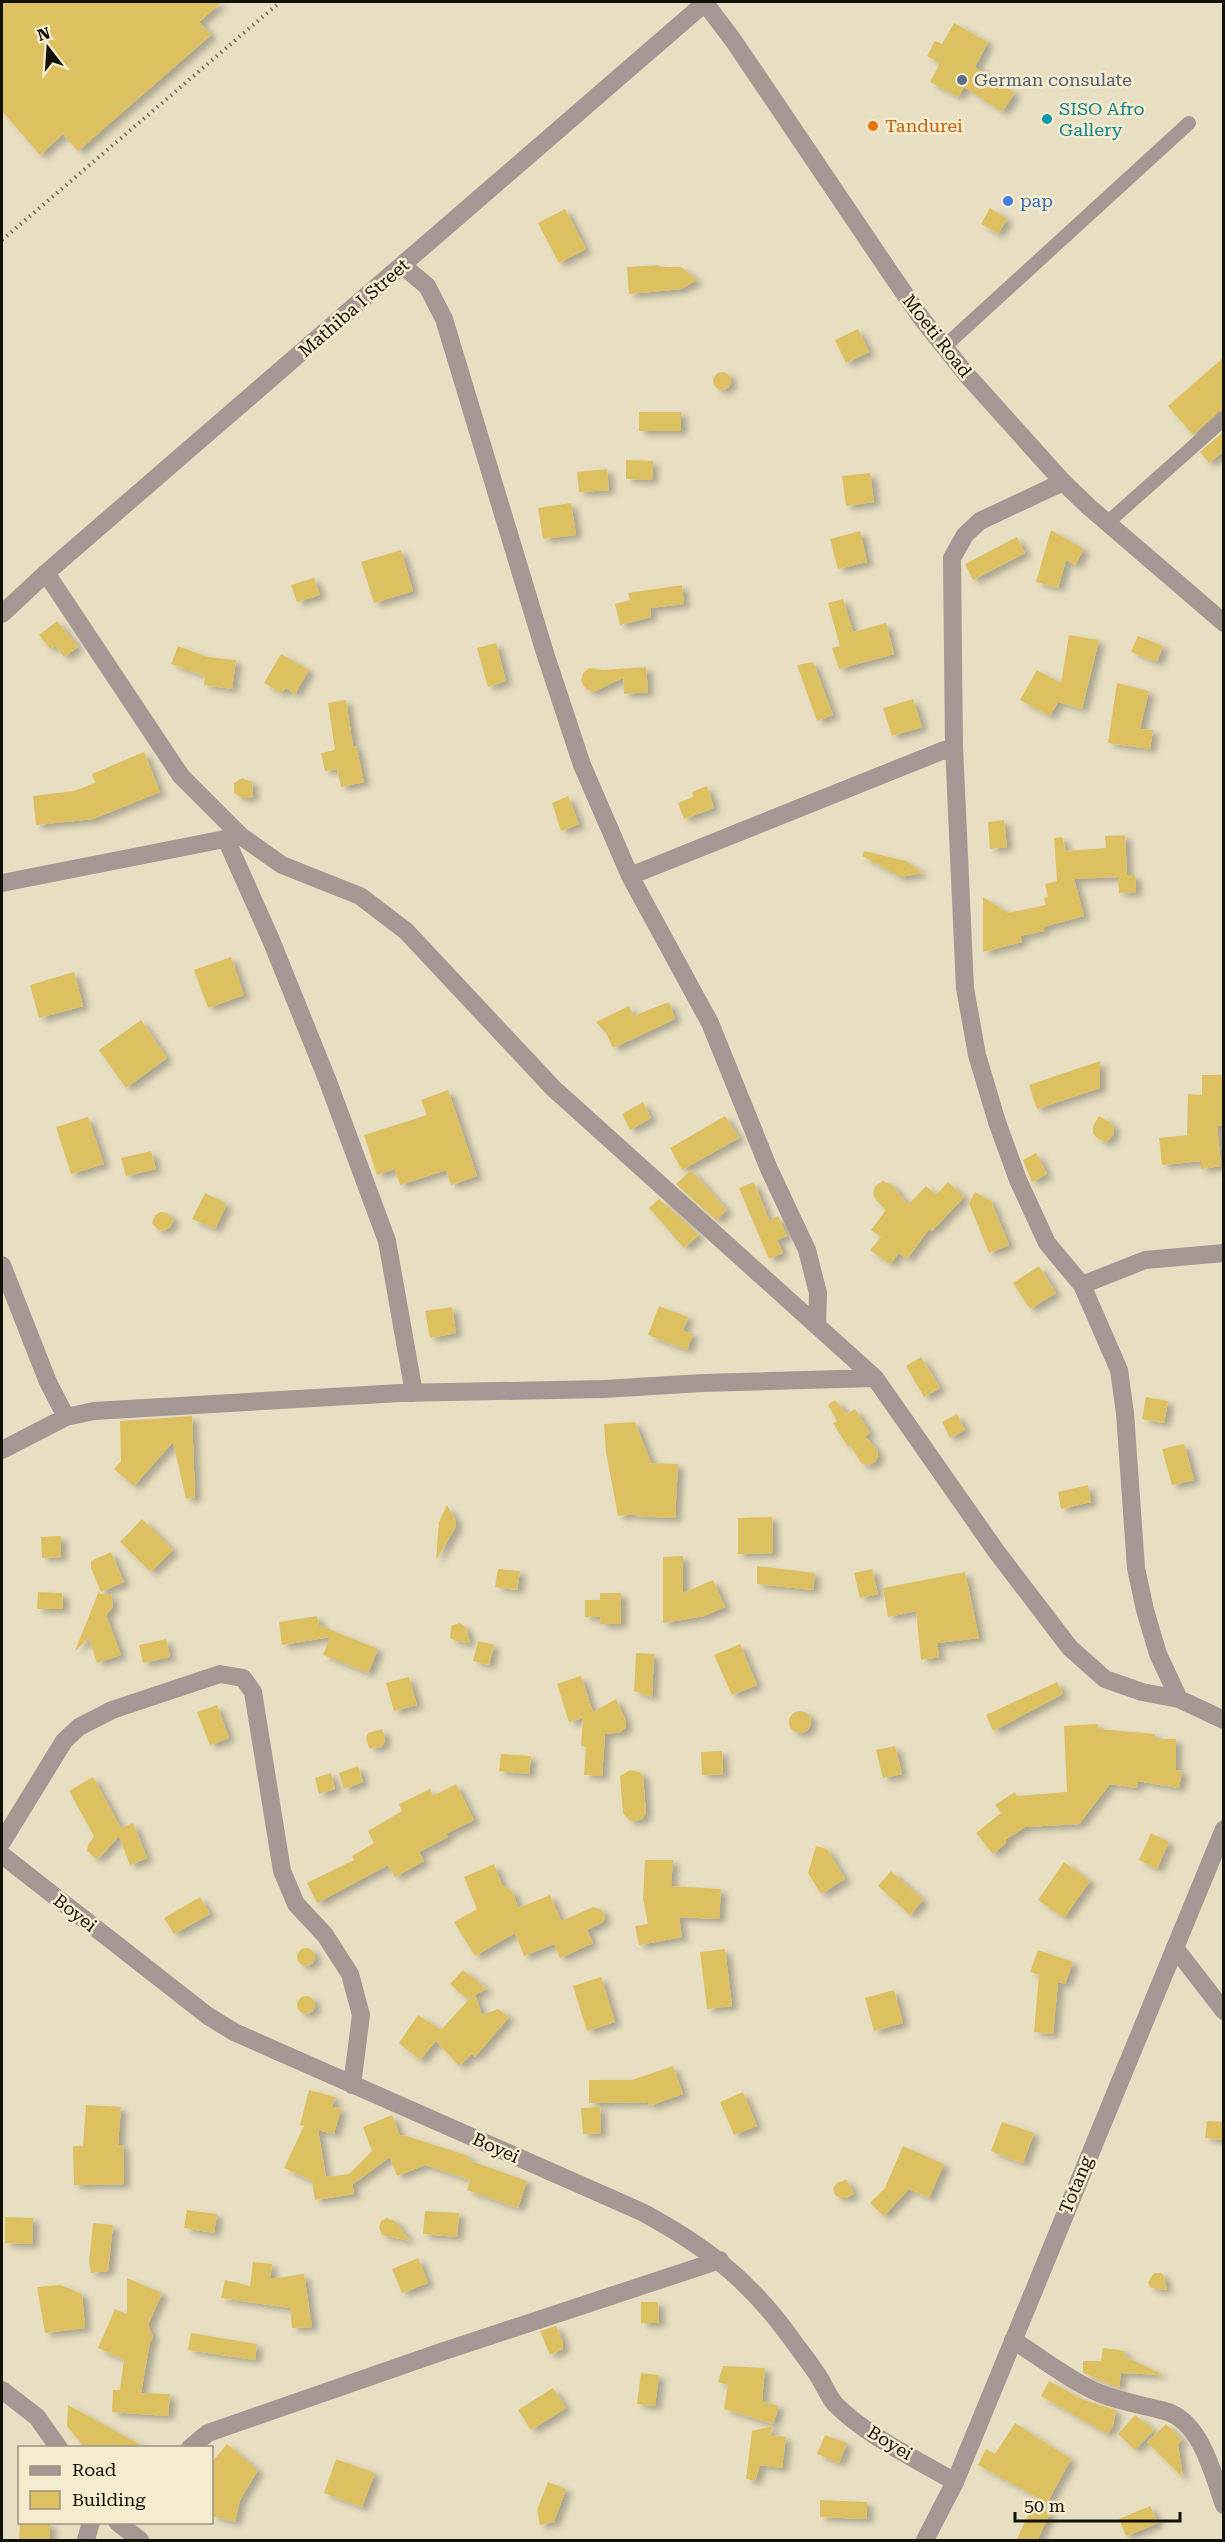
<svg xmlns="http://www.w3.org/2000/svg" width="1225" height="2542" viewBox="0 0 1225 2542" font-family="'Roboto Serif',serif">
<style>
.building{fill:#ddc161;filter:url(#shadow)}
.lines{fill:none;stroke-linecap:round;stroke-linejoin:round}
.path{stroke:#736d5b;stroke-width:4;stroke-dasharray:1.5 4.5;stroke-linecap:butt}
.service{stroke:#a59793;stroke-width:14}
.minor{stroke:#a59793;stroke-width:18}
.tertiary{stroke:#a59793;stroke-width:18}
.service-dot{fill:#5c6f8a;stroke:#f5eccf;stroke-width:2}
.culture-dot{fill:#0f9aa8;stroke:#f5eccf;stroke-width:2}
.food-dot{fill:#e8710a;stroke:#f5eccf;stroke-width:2}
.shop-dot{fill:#3f7fe0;stroke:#f5eccf;stroke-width:2}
.labels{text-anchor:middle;stroke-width:5;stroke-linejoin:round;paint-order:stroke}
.service-label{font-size:18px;fill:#4e5e75;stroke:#f5eccf;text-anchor:start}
.culture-label{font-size:18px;fill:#0d838f;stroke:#f5eccf;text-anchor:start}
.food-label{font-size:18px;fill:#c56008;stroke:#f5eccf;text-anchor:start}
.shop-label{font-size:18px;fill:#366cbe;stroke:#f5eccf;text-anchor:start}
.street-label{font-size:18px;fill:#131006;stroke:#f5eccf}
</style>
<defs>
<filter id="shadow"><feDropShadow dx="6" dy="4" stdDeviation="3" flood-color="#0004"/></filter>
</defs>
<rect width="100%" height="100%" fill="#e8dfc2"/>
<path class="building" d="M2,2H222L199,22L211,35L78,151L63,134L40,155L2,111Z
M954,23L988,42L975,67L1015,93L1002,112L964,87L958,97L930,82L940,63L927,56L935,41L942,44Z
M990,208L1007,219L998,234L981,224Z
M565,209L586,249L559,263L538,223Z
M659,265L660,267H681L697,280L681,289L629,294L627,267Z
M858,329L869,352L846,363L835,340Z
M1224,357V410L1218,412L1193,435L1168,406Z
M713 381a9 9 0 1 1 18 0a9 9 0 1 1-18 0Z
M639,412H681V431H639Z
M1224,431V451L1209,463L1200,452Z
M626,460L653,461L652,480L626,479Z
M607,469L609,490L579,492L577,472Z
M870,473L874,502L846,506L842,476Z
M571,503L576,535L543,539L538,508Z
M1051,530L1084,549L1075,565L1066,560L1058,588L1036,582Z
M860,531L867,562L838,569L830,539Z
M1017,537L1025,553L973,580L965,564Z
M401,550L413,591L374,603L361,562Z
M314,578L320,595L297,602L291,585Z
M682,585L684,604L650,608L651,617L620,625L615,604L630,600L628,593Z
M843,599L853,632L886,623L894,654L839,669L832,648L840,646L828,603Z
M57,621L78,647L64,657L55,645L50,649L39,635Z
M1069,635L1099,640L1082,709L1058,702L1050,716L1020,700L1037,670L1061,683Z
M1138,636L1163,646L1157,662L1131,652Z
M496,643L506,681L488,687L477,648Z
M178,646L207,657L236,660L232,689L204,685L205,676L171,664Z
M281,654L309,670L295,694L286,688L281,693L264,683Z
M813,662L833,715L817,721L797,665Z
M646,667L648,692L624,694L623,678L593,692L585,688L581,681L583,673L589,668L603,670Z
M1117,683L1149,691L1140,729L1153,730L1150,749L1108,743Z
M913,699L922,727L892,736L883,708Z
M346,700L353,746H356L364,782L341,787L337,769L325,771L321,753L335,750L328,703Z
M144,752L160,792L93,819L36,825L33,796L74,791L95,783L92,774Z
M242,778L252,782L253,797L242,798L234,793V783Z
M707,786L714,808L684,819L678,803L693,797L692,792Z
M568,796L579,824L561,831L552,803Z
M1004,820L1007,847L990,849L988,822Z
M1125,835L1127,875H1135L1136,892L1119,893L1118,877L1074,879L1084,916L1043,927L1044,931L1020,936L1022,942L983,952V897L1008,913L1046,905L1044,898L1048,897L1045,884L1057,881L1054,838L1062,837L1066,851L1106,848L1105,836Z
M864,851L906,861L923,873L900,877L862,856Z
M231,957L244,995L208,1008L194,970Z
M74,972L83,1006L39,1018L30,985Z
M669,1002L675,1019L613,1048L606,1033L596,1022L629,1006L633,1016Z
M141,1020L167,1058L126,1088L99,1050Z
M1100,1061V1088L1037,1109L1029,1085Z
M1202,1075H1224V1126H1217L1221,1166L1201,1169V1161L1162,1165L1159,1138L1187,1135L1188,1094L1202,1095Z
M448,1090L477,1176L451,1185L446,1170L400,1185L395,1169L377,1175L364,1135L427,1115L421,1100Z
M643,1102L651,1118L630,1130L622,1114Z
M725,1116L739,1138L682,1170L670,1148Z
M1099,1116L1110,1122L1114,1128L1113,1135L1106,1143L1097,1138L1093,1133V1126Z
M88,1117L104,1164L71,1174L56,1127Z
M151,1151L156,1169L126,1176L121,1158Z
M1036,1153L1047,1174L1032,1182L1023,1160Z
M691,1170L727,1210L716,1220L676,1184Z
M883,1181L892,1185L908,1205L926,1186L936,1195L948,1182L964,1197L932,1231L929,1229L907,1259L899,1253L890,1264L870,1250L881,1237L871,1230L886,1210L875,1199L873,1193L875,1186Z
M754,1182L769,1220L778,1216L787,1236L777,1240L783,1253L769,1259L739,1188Z
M975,1192L991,1201L1009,1245L989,1253L969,1203Z
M205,1193L227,1204L215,1229L192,1219Z
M659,1199L699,1235L684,1248L649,1208Z
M161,1212L167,1213L174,1220L169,1228L163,1231L157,1229L152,1223L155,1215Z
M1039,1266L1056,1293L1030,1309L1013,1283Z
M659,1306L688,1317L683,1331L693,1334L687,1350L648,1335Z
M452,1307L456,1333L430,1338L425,1311Z
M921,1357L940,1388L924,1397L906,1366Z
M1146,1397L1168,1401L1164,1423L1142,1419Z
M835,1400L847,1414L855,1409L870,1433L865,1436L877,1450L878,1456L875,1462L868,1465L862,1464L850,1445L848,1447L833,1423L837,1421L828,1405Z
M957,1414L965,1430L950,1438L942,1422Z
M192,1416L195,1497L186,1499L173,1442L134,1486L114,1469L121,1461L120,1421Z
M635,1422L651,1463L678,1464L675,1518L636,1516L635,1514L618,1516L606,1452L604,1424Z
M1184,1444L1194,1480L1172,1485L1162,1449Z
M1088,1485L1091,1502L1061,1509L1058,1492Z
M447,1505L456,1521V1527L436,1560L439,1522Z
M772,1517L773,1553L738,1554V1518Z
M142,1519L173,1550L151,1572L120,1542Z
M61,1536V1557L42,1558L41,1537Z
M111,1552L124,1582L101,1592L91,1568V1561Z
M683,1556V1593L713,1580L725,1607L704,1616L663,1623V1557Z
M757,1566L815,1573L813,1590L757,1584Z
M498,1569L520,1571L517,1590L495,1587Z
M872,1569L878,1594L860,1598L854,1573Z
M965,1572L979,1638L937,1643L939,1657L921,1660L916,1611L888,1617L883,1588Z
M99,1591L100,1594H111L113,1607L107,1614V1618L121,1655L97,1663L89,1638L75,1651Z
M38,1592L62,1593L63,1609H37Z
M600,1593H621V1624H600L601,1617H585V1600H600Z
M317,1616L319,1625L378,1649L368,1673L323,1655L330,1637L282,1645L279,1622Z
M460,1623L466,1628L470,1643L456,1641L450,1638L451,1626Z
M166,1639L170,1657L143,1663L139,1645Z
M478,1641L494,1645L489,1665L473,1661Z
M740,1644L757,1685L732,1695L714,1655Z
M636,1653L654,1654L652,1697L634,1691Z
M581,1676L593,1712L616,1699L626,1721V1727L621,1732L605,1734L602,1776L584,1775L586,1747L581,1746L583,1718L569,1722L557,1684Z
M409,1677L417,1705L394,1711L386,1683Z
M1057,1682L1063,1694L993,1731L986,1715Z
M217,1705L229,1738L210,1745L197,1712Z
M789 1722a11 11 0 1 1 22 0a11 11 0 1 1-22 0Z
M1098,1724V1729L1155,1734V1739H1176V1770L1182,1771L1179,1788L1138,1781L1137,1788L1110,1784L1079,1824L1025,1827L1005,1840L1006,1843L993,1854L976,1833L1001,1813L995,1805L1015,1792L1017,1796L1067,1792L1064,1726Z
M382,1729L385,1737L384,1743L381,1747L369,1748L366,1738L368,1733Z
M895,1746L902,1774L883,1778L876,1750Z
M722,1751L723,1774L702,1775L701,1752Z
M501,1754L531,1756L529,1774L499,1771Z
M358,1766L363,1782L344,1789L339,1773Z
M630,1770L640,1772L643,1777L646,1813L642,1819L636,1821H630L623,1813L620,1776Z
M331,1773L335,1789L319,1794L315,1778Z
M93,1777L121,1828L133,1823L147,1858L130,1865L119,1836L100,1857L95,1858L87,1851L88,1845L94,1836L69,1791Z
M456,1784L474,1820L446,1834L448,1837L419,1852L424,1861L395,1877L388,1865L317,1903L307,1883L354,1860L352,1856L374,1843L368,1831L402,1811L399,1804L430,1789L433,1796Z
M1151,1833L1169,1842L1157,1869L1139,1860Z
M816,1846L827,1849L845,1879L821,1894L808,1873Z
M645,1860H673L671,1886L721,1889L719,1919L679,1917L682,1937L639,1945L635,1926L648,1924L643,1899Z
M1064,1862L1090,1881L1064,1918L1038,1900Z
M494,1864L502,1885L513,1892L518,1908L550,1895L561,1921L593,1907L602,1910L605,1917L603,1922L587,1930L593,1943L560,1958L554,1944L524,1956L515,1933L475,1956L454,1922L477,1909L464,1877Z
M891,1871L923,1900L910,1915L878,1886Z
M200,1897L210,1914L174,1934L164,1918Z
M297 1957a9 9 0 1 1 18 0a9 9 0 1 1-18 0Z
M725,1949L732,2006L707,2009L700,1952Z
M1038,1950L1073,1962L1065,1984L1058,1982L1053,2034L1034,2032L1039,1975L1030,1972Z
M463,1970L487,1989L475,1995L482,2015L498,2009L509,2017L475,2057L472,2054L459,2066L436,2041L420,2060L399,2043L418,2015L441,2030L472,1996L466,1998L450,1984Z
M601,1977L615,2022L587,2031L573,1986Z
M894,1990L903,2023L874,2031L865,1998Z
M297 2005a9 9 0 1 1 18 0a9 9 0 1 1-18 0Z
M673,2066L683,2094L649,2106L648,2102L589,2103V2080H632Z
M309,2090L335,2097L332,2107L341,2109L334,2134L318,2130L326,2177L349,2174L372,2151L363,2127L392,2115L400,2136L403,2135L469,2156L468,2160L527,2181L518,2208L467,2190L470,2180L425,2165L397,2176L390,2157L353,2184L352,2182L354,2194L315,2200L312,2181L284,2168L304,2126L300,2125Z
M743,2092L757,2126L734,2135L720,2102Z
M86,2105L121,2107L118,2145H123L124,2184L74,2185L73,2146H83Z
M600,2107L601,2133L583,2134L581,2108Z
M1207,2121L1224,2122V2140L1205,2138Z
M1002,2122L1034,2133L1023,2163L991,2151Z
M903,2146L944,2164L929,2198L909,2189L884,2216L870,2203L885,2188Z
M847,2180L854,2194L846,2198H840L835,2195L833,2188L838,2182Z
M187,2210L217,2214L214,2233L184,2228Z
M425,2211L459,2213L457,2237L423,2234Z
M5,2217L33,2218L32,2244L5,2243Z
M387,2218L395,2221L410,2241L382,2235L379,2227L381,2221Z
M93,2223L113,2225L108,2271L91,2273L89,2262Z
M418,2258L428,2283L402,2293L392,2269Z
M253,2262L272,2264L270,2279L304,2274L312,2327L292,2328L290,2308L221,2298L225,2280L250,2286Z
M1154,2273H1161L1164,2276L1167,2290L1151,2288L1148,2282Z
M127,2278L162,2293L148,2325L153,2337L150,2342L141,2393L170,2394L168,2416L112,2412L113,2390H120L124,2360L98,2348L115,2309L127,2314Z
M61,2285L82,2294L85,2328L45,2333L37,2287Z
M641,2302H658L659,2323H641Z
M556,2326L563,2342V2349L550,2355L540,2331Z
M191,2333L257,2344L255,2360L188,2350Z
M1103,2348L1125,2351L1124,2356L1164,2375L1121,2373L1119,2388L1083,2373V2361H1101Z
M723,2366L765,2368L762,2401L779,2406L773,2424L724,2409L728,2385L718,2382Z
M641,2373L659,2375L655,2406L637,2404Z
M1049,2381L1084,2400L1116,2410L1113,2426L1107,2434L1041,2396Z
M553,2388L566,2408L531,2430L518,2410Z
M68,2405L146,2448H85L67,2426Z
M1135,2415L1154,2430L1135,2450L1118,2434Z
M1015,2423L1071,2459L1047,2503L978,2465L986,2449L995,2454Z
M1166,2424L1182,2440L1178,2444L1183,2478L1147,2442Z
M773,2426L770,2435L786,2437L782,2468L760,2465L755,2481L746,2479L752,2431Z
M825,2435L847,2443L839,2463L817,2454Z
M227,2444L258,2470L240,2500L235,2522L212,2516V2462Z
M336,2459L375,2473L362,2507L324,2493Z
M548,2482L566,2489L554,2522L540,2525L537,2510Z
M820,2500L867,2502V2519L820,2517Z
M1033,2505L1050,2513L1037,2541H1016Z
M1150,2506L1158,2523L1126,2536L1119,2519Z
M20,2523H50V2541H19Z"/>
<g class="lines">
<path class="path" d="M2,240L280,2"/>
<path class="service" d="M944,347L1189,123
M1107,523L1224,419"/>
<path class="minor" d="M403,266L427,286L444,319L545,653L582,765L630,876L710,1023L769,1169L807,1250L818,1293L817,1326
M1063,482L980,521L965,535L952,558L954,746L965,988L977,1055L997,1122L1018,1180L1047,1243L1082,1285L1119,1370L1125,1413L1136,1568L1145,1610L1158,1654L1179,1699
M46,573L181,776L241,836L282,865L360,896L406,931L553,1088L875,1378L996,1551L1070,1648L1105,1679L1142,1692L1179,1699L1224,1720
M226,839L271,940L327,1079L387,1241L414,1393
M630,876L954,746
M2,883L235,837
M2,1265L48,1382L66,1417
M1082,1285L1145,1260L1224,1253
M2,1450L66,1417L94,1411L400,1393L604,1389L702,1383L875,1378
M2,1842L64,1741L79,1727L112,1710L220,1674L243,1678L253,1692L282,1871L296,1904L325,1935L350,1974L361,2015L352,2085
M2,1855L208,2016L234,2032L642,2212C703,2245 746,2277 788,2334C797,2347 808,2360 817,2374C824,2384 828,2397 836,2405C867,2436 916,2459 955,2482
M1175,1948L1224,2011
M1013,2340C1037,2355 1073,2383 1099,2393C1121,2402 1143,2405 1165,2411C1201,2421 1213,2474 1224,2505
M2,2390L37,2417L59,2448
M190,2448L208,2433L438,2353L720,2260
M117,2522L140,2540
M86,2540L91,2522"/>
<path class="tertiary" d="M705,3L733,40L891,274L922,319L966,374L1063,482L1089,507L1224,623
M2,614L46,573L706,2
M925,2540L955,2482L1224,1829"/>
</g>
<circle class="service-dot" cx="962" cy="80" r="6"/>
<circle class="culture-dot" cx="1047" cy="119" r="6"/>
<circle class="food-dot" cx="873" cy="126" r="6"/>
<circle class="shop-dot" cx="1008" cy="201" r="6"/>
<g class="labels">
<g class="service-label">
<text x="974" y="86">German consulate</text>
</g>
<g class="culture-label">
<text x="1059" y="115">SISO Afro<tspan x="1059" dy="21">Gallery</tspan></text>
</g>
<g class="food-label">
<text x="885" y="132">Tandurei</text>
</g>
<g class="shop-label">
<text x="1020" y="207">pap</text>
</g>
<g class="street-label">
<text transform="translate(354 308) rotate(-41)" y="6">Mathiba I Street</text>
<text transform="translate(937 336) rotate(52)" y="6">Moeti Road</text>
<text transform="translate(75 1913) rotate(38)" y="6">Boyei</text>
<text transform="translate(496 2148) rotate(24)" y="6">Boyei</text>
<text transform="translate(1076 2185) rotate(-68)" y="6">Totang</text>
<text transform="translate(890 2443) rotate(31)" y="6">Boyei</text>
</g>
</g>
<rect width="1225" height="2542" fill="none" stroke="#131006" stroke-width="6"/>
<rect x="18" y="2446" width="195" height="78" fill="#f5eccf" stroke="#9b947f" stroke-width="1.5"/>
<rect x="30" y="2466" width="30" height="9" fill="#a59793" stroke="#9b947f" stroke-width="1.5"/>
<text x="72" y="2476" font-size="18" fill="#131006">Road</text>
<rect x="30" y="2491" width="30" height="18" fill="#ddc161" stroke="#9b947f" stroke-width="1.5"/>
<text x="72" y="2506" font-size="18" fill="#131006">Building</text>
<g transform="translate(48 48) rotate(343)" stroke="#f5eccf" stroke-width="4.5" paint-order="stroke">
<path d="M0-4.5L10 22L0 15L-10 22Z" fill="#131006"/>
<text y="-9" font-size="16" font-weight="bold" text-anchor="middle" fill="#131006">N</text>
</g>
<path d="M1015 2512v9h165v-9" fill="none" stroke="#131006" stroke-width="3"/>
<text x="1024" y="2512" font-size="18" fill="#131006" stroke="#f5eccf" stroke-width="4.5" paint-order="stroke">50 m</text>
</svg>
